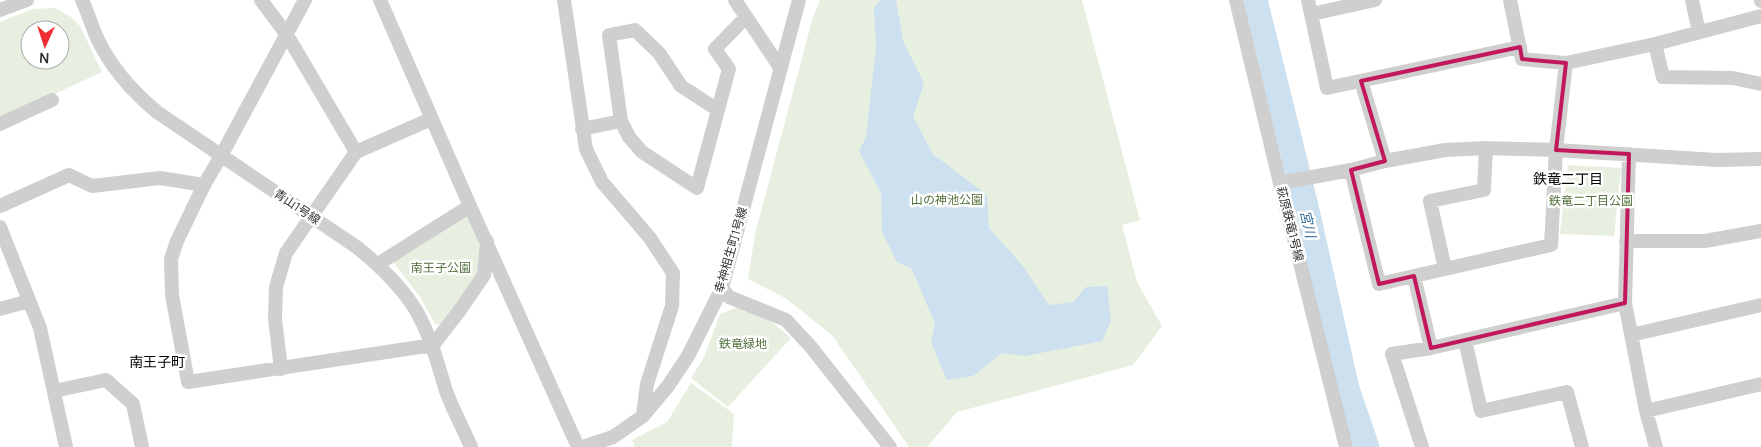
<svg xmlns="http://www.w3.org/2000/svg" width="1761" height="447" viewBox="0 0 1761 447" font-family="Manrope,'Noto Sans JP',sans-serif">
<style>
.green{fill:#e7efe0;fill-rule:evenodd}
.water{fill:#cce0ef}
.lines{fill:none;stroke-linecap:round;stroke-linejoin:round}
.river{stroke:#cce0ef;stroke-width:25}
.minor{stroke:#cfcfcf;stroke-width:14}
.marked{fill:none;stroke:#c2185b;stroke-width:4;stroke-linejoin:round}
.labels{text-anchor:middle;stroke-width:5;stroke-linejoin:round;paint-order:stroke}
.park-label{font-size:12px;fill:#53713c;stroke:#fff}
.street-label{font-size:12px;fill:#323232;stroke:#fff}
.neighbourhood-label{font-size:14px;fill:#000;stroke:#fff}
.water-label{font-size:14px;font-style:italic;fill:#3a719a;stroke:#fff}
</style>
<rect width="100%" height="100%" fill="#fff"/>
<path class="green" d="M820,0H1082L1140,220L1122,225L1137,282L1162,326L1133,365L957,412L927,447H909L832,335L785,298L748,279L755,234L813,17Z
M55,8L71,17L80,26L102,72L0,119V22L33,9ZM30,30H60V60H30Z
M1568,165L1621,168L1614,236L1560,234Z
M461,215L468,216L478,237L480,253L477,275L442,325L435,324L420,297L392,260Z
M739,307L772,322L791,338L728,407L691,378L704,357L720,314Z
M691,383L734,414L732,447H635L632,440L667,422Z"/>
<path class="water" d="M880,0H896L903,41L924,83L913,117L933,154L987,195L989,228L1023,266L1049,305L1073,302L1086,287L1107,286L1111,321L1102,341L1025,356L1002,353L973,376L947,380L931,342L935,324L912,269L897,262L882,232L881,193L859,151L866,137L876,47L874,8Z"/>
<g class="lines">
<path class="river" d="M1255,0L1306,206L1347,389L1367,447"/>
<path class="minor" d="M82,0C88,13 92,27 98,40C112,69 133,92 157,112L358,248C380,266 402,287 417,312C432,339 437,362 446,391C453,410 463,428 471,447
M261,0L287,35L356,152
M305,0L221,156L204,185L177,241L171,259L172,295L188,382L433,345L460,310L484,275L487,241
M380,0L470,206L578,447
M564,0L586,149L602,182L650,238L673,273L672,306L647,384L643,415
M735,0L781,69
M1236,0L1280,183L1346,447
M1308,0L1327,88L1520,47
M1510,0L1522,59L1566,63L1655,44L1761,16
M1692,0L1699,32
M1761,0V1
M0,10L27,0
M1312,14L1375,0
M1655,44L1663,77L1733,78L1761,84
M1361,81L1385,161
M718,110L681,86L659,53L635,30L609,35L621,121L629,137L642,152L697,188L729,69L715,49L746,17
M0,124L52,100
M582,129L621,121
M1629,154L1625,303L1646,411L1656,447
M1351,170L1379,284L1551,245L1556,150L1566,63
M1280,183L1351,170L1385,161L1445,150L1486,148L1556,150L1717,160L1761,159
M0,206L69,175L92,186L160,178L204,185
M0,227L40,328L66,447
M1626,241H1705L1761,231
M378,264L470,206
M1445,269L1430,201L1484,190L1486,148
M1414,276L1431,348
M722,288L729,297L786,320L811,347L890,447
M0,309L29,301
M1631,335L1761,305
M1465,340L1481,411L1567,392L1582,447
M281,369L275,319L276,287L286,253L356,152L431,119
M54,391L106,380L133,404L142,447
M1646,411L1761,384
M583,447L613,437L643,416L668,386L688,356L722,288L799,0
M1422,447L1392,354L1431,348L1625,303"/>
</g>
<path class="marked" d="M1520,47L1522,59L1566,63L1556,150L1629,154L1625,303L1431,348L1414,276L1379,284L1351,170L1385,161L1361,81Z"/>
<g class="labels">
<g class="park-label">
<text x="947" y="204">山の神池公園</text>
<text x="1591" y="205">鉄竜二丁目公園</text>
<text x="441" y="272">南王子公園</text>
<text x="743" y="348">鉄竜緑地</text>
</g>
<g class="street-label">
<text transform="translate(297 207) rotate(34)" y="4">青山1号線</text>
<text transform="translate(1290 224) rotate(76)" y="4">萩原鉄竜1号線</text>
<text transform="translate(731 250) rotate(-74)" y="4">幸神相生町1号線</text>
</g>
<g class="neighbourhood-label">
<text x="1568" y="184">鉄竜二丁目</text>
<text x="157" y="367">南王子町</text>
</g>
<g class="water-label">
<text transform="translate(1308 224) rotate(77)" y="5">宮川</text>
</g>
</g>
<g transform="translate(45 45) rotate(183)"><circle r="24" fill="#ffffff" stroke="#adadad"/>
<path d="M0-4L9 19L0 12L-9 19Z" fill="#ef2e34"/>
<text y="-8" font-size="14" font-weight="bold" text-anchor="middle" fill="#323232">N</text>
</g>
</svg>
